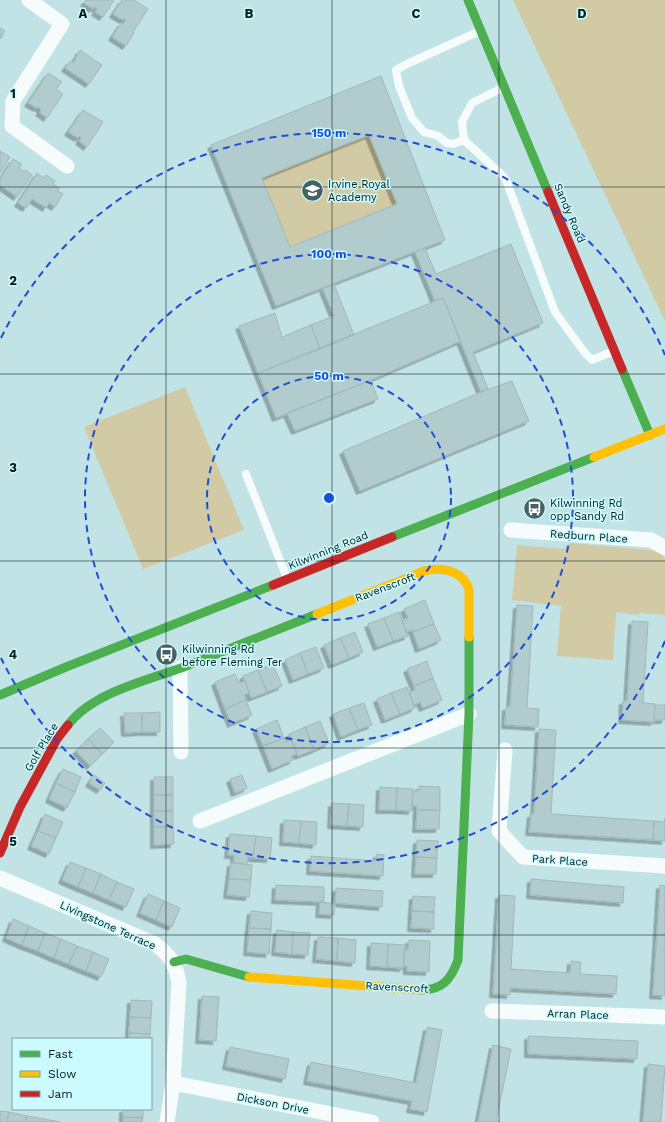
<svg xmlns="http://www.w3.org/2000/svg" width="665" height="1122" viewBox="0 0 665 1122" font-family="'Work Sans',sans-serif">
<style>
.green{fill:#d1caa4}
.building{fill:#b2cbcd;stroke:#9fb9bb;fill-rule:evenodd;filter:url(#shadow)}
.lines{fill:none;stroke-linecap:round;stroke-linejoin:round}
.lane{stroke:#f6fbfb;stroke-width:8}
.street{stroke:#f6fbfb;stroke-width:15}
.fast{stroke:#4caf50;stroke-width:9}
.slow{stroke:#ffc107;stroke-width:9}
.jam{stroke:#c62828;stroke-width:9}
.grid{fill:none;stroke:#031b1d;stroke-width:1;stroke-opacity:0.55}
.ring{fill:none;stroke:#1d4ed8;stroke-width:2;stroke-dasharray:7 5}
.labels{text-anchor:middle;stroke-width:3;stroke-linejoin:round;paint-order:stroke}
.poi-label{font-size:11px;fill:#031b1d;stroke:#cbfbfe;text-anchor:start}
.street-label{font-size:11px;fill:#031b1d;stroke:#cbfbfe}
.grid-label{font-size:13px;text-anchor:middle;font-weight:bold;fill:#031b1d;stroke:#cbfbfe;stroke-width:3;stroke-linejoin:round;paint-order:stroke}
.centre{fill:#1d4ed8;stroke:#cbfbfe;stroke-width:2}
.ring-label{font-size:12px;text-anchor:middle;font-weight:bold;fill:#1d4ed8;stroke:#cbfbfe;stroke-width:3;stroke-linejoin:round;paint-order:stroke}
</style>
<defs>
<filter id="shadow"><feDropShadow dx="-3.5" dy="3.5" stdDeviation="0" flood-color="#0004"/></filter>
</defs>
<rect width="100%" height="100%" fill="#c2e3e5"/>
<path class="green" d="M513,0H665V321Z
M369,135L397,204L290,247L262,178Z
M185,387L244,530L143,569L84,427Z
M571,543L660,551L665,560V615L640,613L639,615L616,612L613,660L557,656L561,606L512,600L517,545L563,549Z"/>
<path class="building" d="M86,0H114L103,17L95,12L97,9L94,7L93,9L84,3Z
M122,0H134L148,9L133,32L134,33L126,46L112,37L121,23L123,24L126,20L124,19L123,20L113,14Z
M0,28L5,31L0,39Z
M80,50L102,65L89,84L65,68L70,61L73,63L76,59H75Z
M48,73L62,82L56,89L63,94L47,118L39,112L41,110L38,107L37,108L28,103Z
M381,76L445,240L276,306L211,145ZM369,135L397,204L290,247L262,178Z
M83,110L103,122L87,147L79,141L81,138L79,136L78,138L68,132Z
M0,151L10,157L0,173Z
M13,159L22,164L19,168L25,172L26,170L32,175L17,197L0,185V179Z
M37,173L44,178L46,175L55,181L53,184L59,188L58,191L63,194L55,207L49,203L46,208L32,199L26,208L18,203Z
M511,244L543,323L473,352L488,389L481,392L443,298L435,301L415,252L425,248L436,274Z
M334,284L354,335L320,349L311,325L334,316L323,289Z
M443,298L461,341L371,380L276,418L258,373Z
M275,313L282,337L311,325L320,349L258,373L239,326Z
M371,380L378,399L295,431L287,413Z
M512,381L529,421L360,491L343,451L481,392Z
M425,600L434,624L413,632L412,630L407,632L402,621L408,618L404,609Z
M517,605L533,606L527,708L539,709L538,727L505,725L506,707H510Z
M399,612L408,636L393,641L384,618Z
M384,618L393,641L377,647L368,624Z
M632,621L648,622L643,703L655,704L654,722L622,720L623,701H627Z
M434,624L441,640L419,649L413,632Z
M355,632L363,652L349,658L340,638Z
M340,638L349,658L332,665L324,645Z
M316,647L324,668L308,674L300,653Z
M300,653L308,674L293,680L285,660Z
M427,661L433,678L414,686L407,669Z
M273,664L282,686L267,692L258,670Z
M258,670L267,692L251,698L243,676Z
M235,674L239,683L245,681L249,693L244,695L246,700L225,709L215,682Z
M433,678L442,700L423,708L420,702L414,705L409,693L415,690L414,686Z
M407,687L415,708L400,714L391,693Z
M391,693L400,714L385,720L377,699Z
M246,700L252,715L231,724L225,709Z
M364,703L372,725L358,730L349,708Z
M655,705H665V720H654Z
M349,708L358,730L341,737L333,714Z
M160,712V732H142V713Z
M124,713H142V732L125,733Z
M277,720L284,738L263,746L256,729Z
M320,721L329,743L314,750L305,727Z
M305,727L314,750L298,756L289,734Z
M100,728L114,742L102,754L88,739Z
M539,729L556,730L551,814L654,821L653,840L529,832L531,814H534Z
M284,738L285,742L291,740L297,754L291,756L293,760L272,769L263,746Z
M88,739L102,754L90,766L76,751Z
M63,769L81,777L75,792L56,783Z
M94,775L105,783L100,790L89,783Z
M242,775L247,788L235,793L230,779Z
M154,777H173V795H154Z
M56,783L75,792L67,808L49,799Z
M419,786L440,787V810H417V806H412L413,791H419Z
M380,787L397,788L396,810H379Z
M397,788L413,789L412,811L396,810Z
M154,795H173V811H154Z
M332,803L349,804L347,826L331,825Z
M349,804L364,805L363,827L347,826Z
M417,810H440L439,829H416Z
M154,811H173V827H154Z
M45,814L63,822L56,838L38,831Z
M665,818V841L653,840L654,821L665,822Z
M284,820L301,821L299,843L283,842Z
M301,821L317,822L316,845L299,843Z
M154,827H173L174,844L154,845Z
M38,831L56,838L49,854L31,846Z
M230,834L256,836L253,858L248,857L247,864L234,863V855H228Z
M256,836L272,838L270,859L253,858Z
M417,840L438,841L437,858L416,857Z
M377,854L384,855L383,876L310,871L311,856L376,861Z
M416,857L437,858L436,874H415Z
M70,862L86,868L78,887L62,880Z
M231,863L252,865L251,880L229,879Z
M86,868L101,874L93,893L78,887Z
M101,874L117,882L109,900L93,893Z
M229,879L251,880L249,897L227,895Z
M531,879L624,887L623,903L530,895Z
M117,882L134,889L126,907L109,900Z
M276,885L324,887V902L275,900Z
M660,885L665,886V996L653,995Z
M336,888L383,891L382,907L335,903Z
M148,894L164,901L156,920L140,913Z
M499,895L515,896L511,969L570,973L571,961L581,962L580,974L617,976L616,994L510,988V995L493,994Z
M413,896L435,897L434,912L412,911Z
M164,901L180,908L172,927L156,920Z
M320,902L335,904L334,915L319,914Z
M251,911L272,913L271,929L249,928Z
M412,911L434,912V929L411,928Z
M13,919L29,926L22,945L6,938Z
M29,926L45,933L38,951L22,945Z
M249,928L271,929L269,954L247,952Z
M277,930L293,932L292,954L275,952Z
M293,932L310,933L308,955L292,954Z
M45,933L61,939L54,958L38,951Z
M318,937L338,938L337,961L316,959Z
M338,938L356,940L355,963L337,961Z
M61,939L77,946L69,964L54,958Z
M409,940L430,941L429,972L407,971V966H404V950H408Z
M371,943L388,944L387,967L370,966Z
M388,944L405,945L403,968L387,967Z
M77,946L93,952L86,971L69,964Z
M93,952L109,959L101,977L86,971Z
M202,996L219,997L216,1041L199,1040Z
M131,1000L152,1001L151,1018L130,1017Z
M130,1017L151,1018L150,1034L129,1033Z
M427,1027L442,1030L427,1112L410,1109L412,1101L307,1081L311,1062L416,1083Z
M129,1033L150,1034V1039H129Z
M528,1036L638,1041L637,1059L528,1054Z
M493,1045L511,1049L496,1121L500,1122H478Z
M230,1047L289,1059L285,1079L226,1066Z
M648,1064L665,1066L661,1122H643Z
M123,1109H143V1118L123,1117Z
M0,1111L9,1112L7,1122H0Z
M9,1112L27,1116L25,1122H7Z
M27,1116L44,1119L43,1122H25Z
M123,1117L143,1118L142,1122H123Z
M44,1119L61,1122H43Z"/>
<g class="lines">
<path class="lane" d="M504,87L472,103L462,122L464,140L501,174L506,180L555,312L585,353L592,360L614,351
M464,140L453,144L447,143L438,136L424,132L412,118L399,86L396,70L409,63L480,31
M246,474L287,578"/>
<path class="street" d="M29,0L62,24L13,101L12,126L67,166
M511,530L651,540L665,548
M180,668L181,752
M505,750L499,831L523,857L665,866
M200,821L469,714
M0,878L155,944C170,955 176,964 179,983L173,1083L167,1122
M492,1011L665,1017
M173,1083L372,1122"/>
<path class="fast" d="M468,0L548,192
M622,369L650,435
M392,537L594,457
M0,695L66,667L273,585
M68,725C92,693 145,681 181,668C226,650 272,632 317,614
M174,962L186,959L249,977
M421,990C443,990 451,979 458,960L469,714V637"/>
<path class="slow" d="M594,457L665,429
M317,614C344,603 370,593 397,582C406,579 420,571 429,570C445,567 463,572 469,589V637
M249,977L421,990"/>
<path class="jam" d="M548,192L622,369
M273,585L392,537
M0,853L20,807L57,739L68,725"/>
</g>
<path class="grid" d="M166,0V1122M332,0V1122M499,0V1122M0,187H665M0,374H665M0,561H665M0,748H665M0,935H665"/>
<g class="ring">
<circle cx="329" cy="498" r="122"/>
<circle cx="329" cy="498" r="244"/>
<path d="M665 641A365 365 0 0 1 1 658M1 338A365 365 0 0 1 665 355"/>
</g>
<defs>
<symbol id="school-disc" viewBox="-11 -11 22 22"><circle r="9.5" fill="#466163" stroke="#cbfbfe"/><path d="M0-5L7-2L0 1L-7-2ZM-4 1L0 2.5L4 1V4Q0 6-4 4Z" fill="#fff"/></symbol>
<symbol id="bus-disc" viewBox="-11 -11 22 22"><circle r="9.5" fill="#466163" stroke="#cbfbfe"/><path d="M-5-6H5V4H4V6H2V4H-2V6H-4V4H-5ZM-3.5-4V0h7V-4ZM-3.5 1.2v1.5H-2V1.2ZM2 1.2v1.5H3.5V1.2Z" fill="#fff"/></symbol>
</defs>
<g fill-rule="evenodd">
<use href="#school-disc" x="300" y="178" width="25" height="25"/>
<use href="#bus-disc" x="522" y="496" width="25" height="25"/>
<use href="#bus-disc" x="154" y="642" width="25" height="25"/>
</g>
<g class="labels">
<g class="poi-label">
<text x="328" y="188">Irvine Royal<tspan x="328" dy="13">Academy</tspan></text>
<text x="550" y="507">Kilwinning Rd<tspan x="550" dy="13">opp Sandy Rd</tspan></text>
<text x="182" y="653">Kilwinning Rd<tspan x="182" dy="13">before Fleming Ter</tspan></text>
</g>
<g class="street-label">
<text transform="translate(570 213) rotate(67)" y="4">Sandy Road</text>
<text transform="translate(589 536) rotate(4)" y="4">Redburn Place</text>
<text transform="translate(328 550) rotate(-22)" y="4">Kilwinning Road</text>
<text transform="translate(385 587) rotate(-21)" y="4">Ravenscroft</text>
<text transform="translate(41 747) rotate(-59)" y="4">Golf Place</text>
<text transform="translate(560 860) rotate(4)" y="4">Park Place</text>
<text transform="translate(108 925) rotate(24)" y="4">Livingstone Terrace</text>
<text transform="translate(397 987) rotate(3)" y="4">Ravenscroft</text>
<text transform="translate(578 1014) rotate(2)" y="4">Arran Place</text>
<text transform="translate(273 1103) rotate(11)" y="4">Dickson Drive</text>
</g>
</g>
<g class="grid-label">
<text x="83" y="18">A</text>
<text x="249" y="18">B</text>
<text x="416" y="18">C</text>
<text x="582" y="18">D</text>
<text x="13" y="98">1</text>
<text x="13" y="285">2</text>
<text x="13" y="472">3</text>
<text x="13" y="659">4</text>
<text x="13" y="846">5</text>
</g>
<circle cx="329" cy="498" r="6" class="centre"/>
<g class="ring-label">
<text x="329" y="137">150 m</text>
<text x="329" y="258">100 m</text>
<text x="329" y="380">50 m</text>
</g>
<rect x="12" y="1038" width="140" height="72" fill="#cbfbfe" stroke="#7ba1a4"/>
<rect x="20" y="1051" width="20" height="6" fill="#4caf50" stroke="#7ba1a4"/>
<text x="48" y="1058" font-size="12" fill="#031b1d">Fast</text>
<rect x="20" y="1071" width="20" height="6" fill="#ffc107" stroke="#7ba1a4"/>
<text x="48" y="1078" font-size="12" fill="#031b1d">Slow</text>
<rect x="20" y="1091" width="20" height="6" fill="#c62828" stroke="#7ba1a4"/>
<text x="48" y="1098" font-size="12" fill="#031b1d">Jam</text>
</svg>
